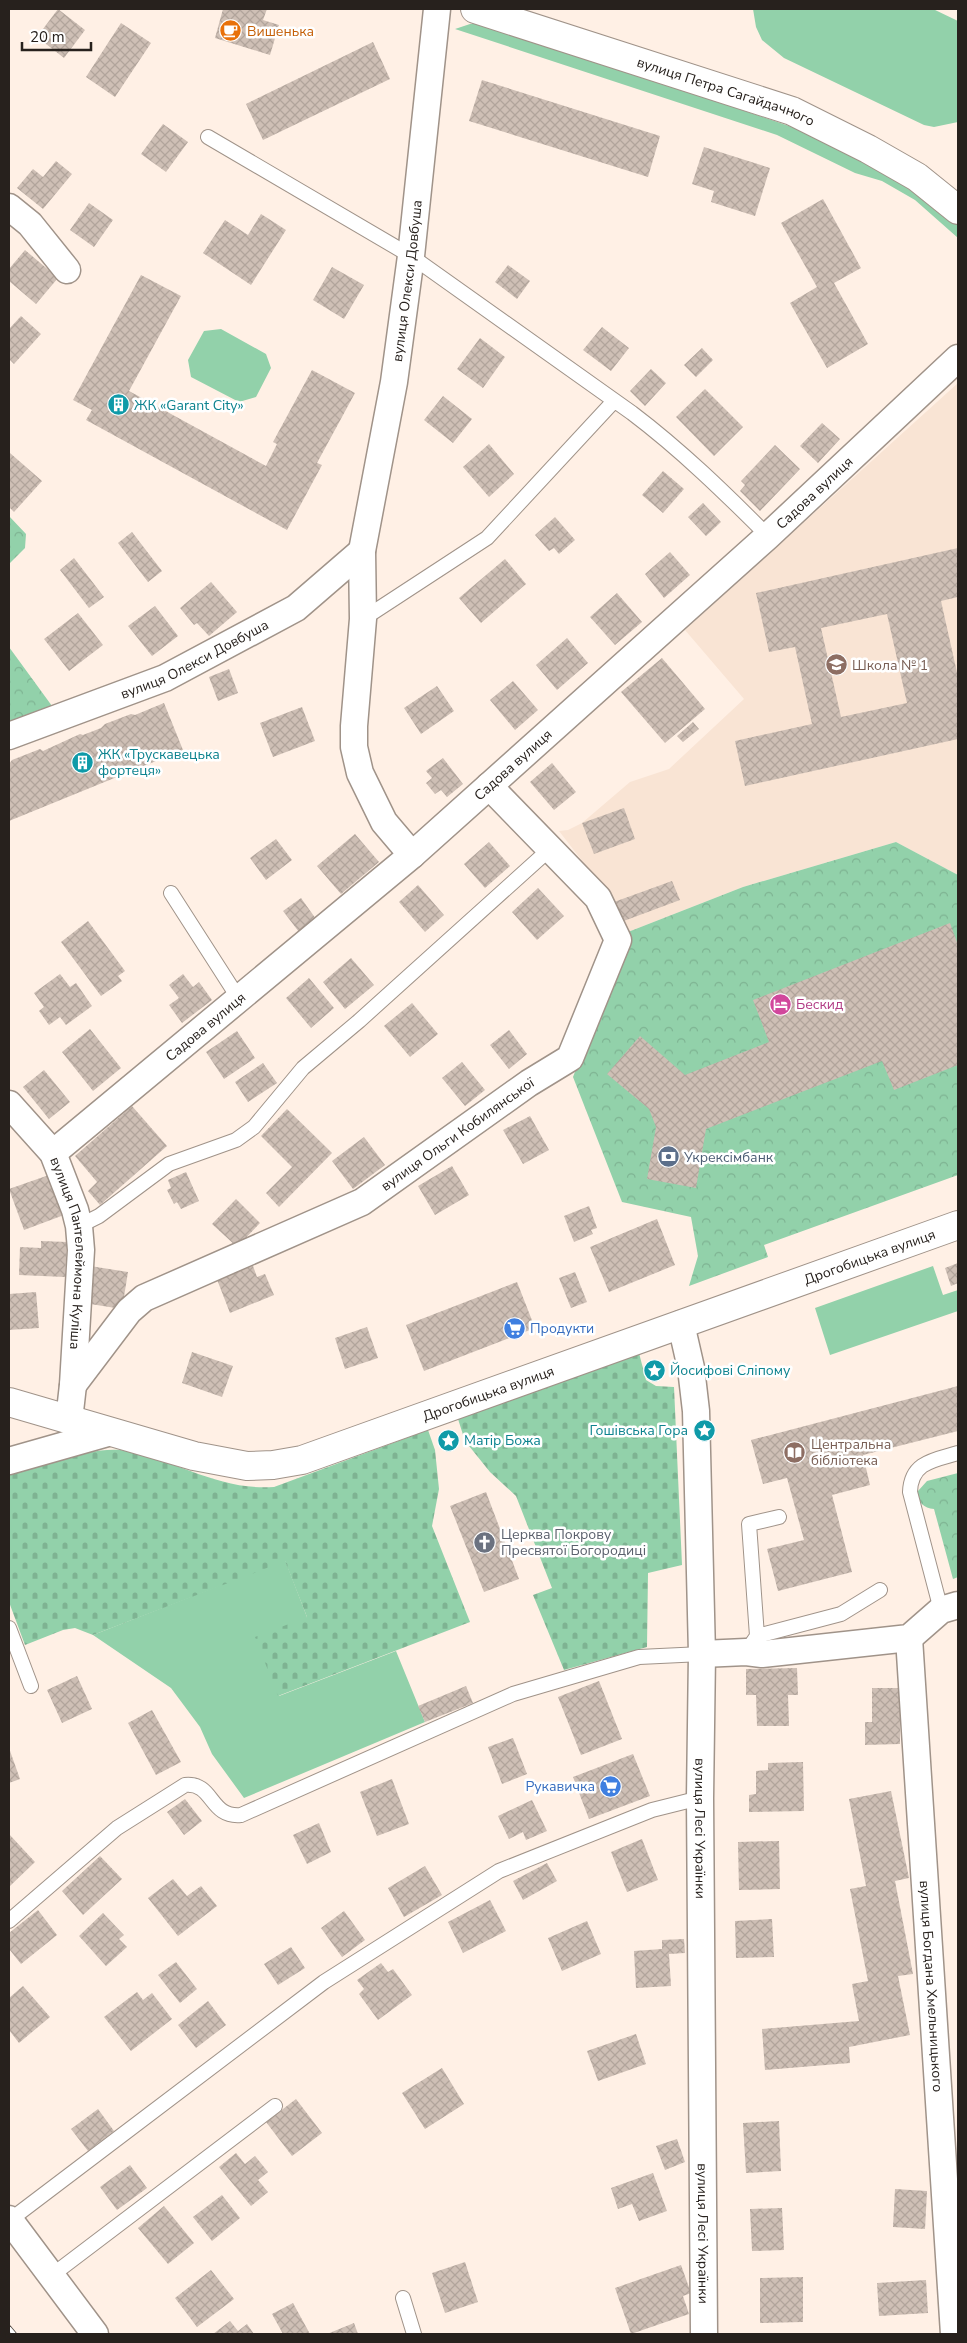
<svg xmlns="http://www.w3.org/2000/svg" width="967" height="2343" viewBox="0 0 967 2343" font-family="'Nunito Sans',sans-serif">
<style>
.built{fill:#f9e4d4}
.green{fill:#92d1aa}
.forest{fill:url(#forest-crowns)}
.cemetery{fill:url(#cemetery-stones)}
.building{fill:url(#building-cross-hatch);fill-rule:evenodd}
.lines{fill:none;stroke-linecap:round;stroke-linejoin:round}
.service-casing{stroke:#a09389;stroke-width:16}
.minor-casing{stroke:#a09389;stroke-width:29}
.tertiary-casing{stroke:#a09389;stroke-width:30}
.secondary-casing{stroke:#a09389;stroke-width:30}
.service{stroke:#fff;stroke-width:14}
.minor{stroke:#fff;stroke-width:26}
.tertiary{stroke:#fff;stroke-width:28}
.secondary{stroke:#fff;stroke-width:28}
.rail-casing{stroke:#4b443e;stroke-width:5.5}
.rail{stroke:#fff;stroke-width:4;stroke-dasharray:11;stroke-linecap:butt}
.labels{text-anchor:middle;stroke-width:5;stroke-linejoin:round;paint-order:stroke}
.food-label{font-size:14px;fill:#c56008;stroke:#fff;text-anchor:start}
.street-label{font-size:14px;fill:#27211d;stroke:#fff}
.culture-label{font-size:14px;fill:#0d838f;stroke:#fff;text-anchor:start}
.education-label{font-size:14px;fill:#785e54;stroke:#fff;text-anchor:start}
.hotel-label{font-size:14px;fill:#b23c85;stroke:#fff;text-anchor:start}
.service-label{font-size:14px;fill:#4e5e75;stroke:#fff;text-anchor:start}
.shop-label{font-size:14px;fill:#366cbe;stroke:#fff;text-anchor:start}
.worship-label{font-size:14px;fill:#5b616d;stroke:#fff;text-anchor:start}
</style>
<defs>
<pattern id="forest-crowns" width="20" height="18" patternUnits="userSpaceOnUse" patternTransform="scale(1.25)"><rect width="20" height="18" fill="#92d1aa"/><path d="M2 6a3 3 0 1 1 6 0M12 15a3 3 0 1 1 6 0" fill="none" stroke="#7eb392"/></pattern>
<pattern id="cemetery-stones" width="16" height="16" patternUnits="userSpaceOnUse" patternTransform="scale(1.25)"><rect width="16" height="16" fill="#92d1aa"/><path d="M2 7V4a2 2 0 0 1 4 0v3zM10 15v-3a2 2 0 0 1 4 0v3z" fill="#7eb392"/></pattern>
<pattern id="building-cross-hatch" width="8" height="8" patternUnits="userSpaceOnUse" patternTransform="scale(1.25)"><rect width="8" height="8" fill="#cebfb5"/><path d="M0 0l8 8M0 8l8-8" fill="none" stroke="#b1a49b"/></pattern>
</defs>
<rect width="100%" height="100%" fill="#fff0e5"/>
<path class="built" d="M958,383V875L896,842L743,887L628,932L614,902L559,831L568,830L582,823L630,782L669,769L744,699L685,630Z"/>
<path class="green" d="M753,9H933L958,21V122L934,127L924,125L784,58L762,40L756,27Z
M470,24H490L789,126L825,141L922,193L958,225V238L915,200L882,181L855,173L777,135L455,29Z
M221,329L266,354L271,368L256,397L239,402L191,377L188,360L204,331Z
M933,1266L943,1295L958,1290V1311L830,1355L815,1308Z
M285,1560L307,1617L279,1696L396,1651L425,1722L244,1798L212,1754L200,1727L171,1688L93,1635Z"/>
<path class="forest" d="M9,516L26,534L25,548L9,564Z
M9,647L52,706L9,722Z
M896,842L958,875V1175L764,1245L768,1257L689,1286L698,1256L691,1217L622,1202L573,1077L628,932L743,887Z
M958,1473V1577L953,1579L934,1509C923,1508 917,1502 918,1491L927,1481Z"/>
<path class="cemetery" d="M639,1353L646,1380L656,1386L674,1387L682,1565L648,1573L647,1647L564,1670L533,1595L552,1588L516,1496L490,1472L465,1441L458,1419Z
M428,1430L435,1450L439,1489L432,1526L470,1622L278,1696L255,1637L307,1617L285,1561L93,1635L75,1628L63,1630L25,1645L9,1602V1474C40,1466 96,1444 127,1451C177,1461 221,1491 274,1487Z"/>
<path class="building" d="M58,9L85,30L64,58L37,37Z
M223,9H267L263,20L279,25L270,55L215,38Z
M121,23L151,43L115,97L86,77Z
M373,42L390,79L263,140L246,104Z
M482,80L660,136L648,177L469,121Z
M163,124L188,142L166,172L141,154Z
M704,147L770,168L755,216L711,202L714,191L692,184Z
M56,161L72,174L43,209L17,188L33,169L43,177Z
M823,199L861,268L834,283L868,344L827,368L790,303L817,287L781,223Z
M89,203L113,220L94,247L70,230Z
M261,214L286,230L251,285L203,253L225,220L248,235Z
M25,250L58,278L36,304L9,281V269Z
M508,265L530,281L517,299L495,282Z
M332,267L364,285L344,319L313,300Z
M141,275L181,296L129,391L266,466L277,444L273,442L312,370L355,393L317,463L322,465L287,530L86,420L92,410L73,400Z
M21,316L41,334L14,364L9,359V329Z
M602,327L629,348L611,371L583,350Z
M480,338L505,357L483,388L457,369Z
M702,348L713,360L696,377L684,365Z
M651,369L666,383L645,406L630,391Z
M705,389L743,427L714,456L676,417Z
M443,396L472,419L453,443L424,420Z
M822,423L840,439L818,463L800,446Z
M489,444L514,474L489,497L463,467Z
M775,445L800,469L760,511L740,491L745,485L741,481Z
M10,453L42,481L14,512L9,507Z
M663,471L684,489L663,513L642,495Z
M703,503L721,522L706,536L688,517Z
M555,517L575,540L559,554L554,548L549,551L535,535Z
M132,532L162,571L148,582L118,543Z
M958,548V597L941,601L958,677V739L745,786L735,741L812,724L795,647L769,652L756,593ZM887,614L907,703L841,717L821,628Z
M670,552L690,575L664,598L645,574Z
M74,558L104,597L89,608L60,570Z
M505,559L526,584L481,623L459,598Z
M211,582L237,612L209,636L197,623L194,625L180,608Z
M617,593L642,622L615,645L590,617Z
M155,606L178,636L152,656L128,626Z
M78,613L103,645L69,671L44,639Z
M567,638L588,663L557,690L536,665Z
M662,658L705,709L665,743L621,692Z
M229,669L238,693L218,701L209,677Z
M513,681L538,710L515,730L490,700Z
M437,686L454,711L421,734L404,708Z
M164,703L183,750L9,821V764L12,760L40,749L43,751L80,734L83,735L101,728L105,724L131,714L135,715Z
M302,707L315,741L273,757L260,723Z
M693,722L699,729L683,742L677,736Z
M443,758L463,784L447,797L441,790L435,794L426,783L432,778L426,771Z
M552,763L576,792L554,810L530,782Z
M624,808L635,839L594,854L582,823Z
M355,834L379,862L341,894L317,866Z
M276,839L292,860L266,880L250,858Z
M489,842L510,866L485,888L464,864Z
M672,881L680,900L621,922L614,902Z
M418,885L444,915L425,932L399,902Z
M538,888L564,916L537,940L512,912Z
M301,898L316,919L299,932L283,911Z
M88,921L125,971L118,976L122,981L101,996L61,942Z
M950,923L958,945V1065L894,1090L882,1061L706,1129L696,1188L647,1179L656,1127L649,1109L607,1074L640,1036L685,1075L769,1042L753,1000Z
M351,958L374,985L345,1009L323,982Z
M60,974L70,987L76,983L92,1006L66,1025L60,1017L49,1025L39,1011L44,1007L34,993Z
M183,974L193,987L199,982L212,1000L182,1023L169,1005L179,998L169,985Z
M309,978L334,1008L311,1028L286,998Z
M412,1003L438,1034L410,1057L384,1026Z
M90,1029L121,1068L93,1091L62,1052Z
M509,1030L527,1054L509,1069L490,1045Z
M237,1031L255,1058L224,1079L206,1052Z
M462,1062L485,1090L465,1106L442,1078Z
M263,1063L277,1083L248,1102L235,1082Z
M44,1070L70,1102L49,1119L23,1087Z
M132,1106L167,1146L100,1205L88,1191L97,1182L75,1156Z
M287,1109L332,1153L279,1207L266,1193L292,1167L261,1136Z
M530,1116L549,1150L523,1164L503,1130Z
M364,1137L385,1165L353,1189L332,1161Z
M452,1166L469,1195L435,1215L418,1186Z
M186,1172L199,1201L181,1209L177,1202L174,1204L167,1190L171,1188L168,1180Z
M49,1175L64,1215L24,1230L9,1189Z
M236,1199L260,1223L237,1247L212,1224Z
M589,1206L597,1228L591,1230L593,1234L574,1242L564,1216Z
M657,1219L675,1265L609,1292L590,1247Z
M41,1241L67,1242L65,1277L19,1275L20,1247L41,1248Z
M252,1263L257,1277L265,1274L274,1295L230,1313L216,1277Z
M958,1263V1283L951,1286L945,1268Z
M90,1266L128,1272L122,1309L84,1303Z
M575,1272L587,1302L571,1308L559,1278Z
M517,1282L535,1328L424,1371L406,1325Z
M36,1292L39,1328L9,1330V1294Z
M367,1327L378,1358L345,1369L335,1338Z
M192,1352L233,1366L222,1397L182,1383Z
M958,1386V1431L863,1455L870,1485L832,1495L852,1572L778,1591L767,1549L804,1540L787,1478L763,1484L751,1440Z
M486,1492L519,1579L484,1592L450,1506Z
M797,1668L798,1695H788L789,1726H757L756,1695H746V1669Z
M77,1676L92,1709L62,1723L47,1690Z
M599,1681L622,1739L581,1755L558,1697Z
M466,1686L473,1703L425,1722L418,1706Z
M872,1688H900V1744L865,1745V1722H872Z
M152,1710L181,1762L156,1775L128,1723Z
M513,1738L527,1774L502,1784L488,1747Z
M9,1748L20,1779L9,1783Z
M633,1754L650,1796L589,1819L573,1777Z
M803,1762L804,1811L749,1812V1795L756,1794V1771L768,1770V1763Z
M392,1779L409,1824L377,1836L360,1792Z
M891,1791L909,1878L895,1881L913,1974L898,1976L910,2035L849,2047L850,2063L765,2070L762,2029L859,2021L852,1984L868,1981L850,1889L866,1886L849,1799Z
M185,1799L202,1821L184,1835L167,1812Z
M532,1800L547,1831L526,1840L523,1832L509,1839L498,1816Z
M319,1823L331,1852L307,1864L293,1835Z
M9,1834L35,1862L10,1886L9,1885Z
M642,1839L658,1880L627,1892L611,1852Z
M779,1841L780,1889L739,1890L738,1842Z
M100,1856L122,1879L83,1915L62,1891Z
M547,1863L557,1881L523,1900L513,1881Z
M425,1866L442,1895L404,1917L388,1888Z
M173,1879L187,1896L201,1886L217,1906L178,1936L148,1898Z
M490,1900L506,1931L463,1953L448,1922Z
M38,1910L57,1935L21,1964L9,1949V1933Z
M344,1911L365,1940L342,1957L321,1928Z
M103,1913L124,1935L119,1939L127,1947L106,1966L79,1936Z
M772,1919L774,1957L736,1958L735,1921Z
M587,1921L601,1954L562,1971L548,1938Z
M684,1939L685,1953L669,1954L671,1986L636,1988L634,1951L662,1949V1940Z
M291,1947L305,1968L278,1985L264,1964Z
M176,1962L197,1989L180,2003L158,1975Z
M381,1963L388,1972L393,1969L412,1995L378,2020L359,1994L364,1989L357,1980Z
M23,1986L50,2017L19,2043L9,2030V1998Z
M137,1992L143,2000L152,1993L172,2019L131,2051L104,2017Z
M208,2001L226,2025L196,2048L178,2025Z
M636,2034L646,2064L598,2081L587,2051Z
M442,2068L464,2104L425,2129L402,2093Z
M296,2099L322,2133L292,2156L266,2122Z
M98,2109L114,2131L88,2151L71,2129Z
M779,2121L781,2171L746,2173L743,2123Z
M677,2139L685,2162L665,2170L656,2146Z
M236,2153L245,2164L255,2156L268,2172L258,2180L268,2192L251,2206L219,2167Z
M130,2165L147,2188L117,2210L100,2187Z
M653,2173L667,2211L639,2221L632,2204L618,2209L611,2188Z
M895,2189L927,2191L925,2229L893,2227Z
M222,2195L240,2218L212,2241L193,2217Z
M164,2206L194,2243L168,2264L138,2228Z
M782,2208L784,2250L752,2251L750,2209Z
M465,2262L478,2302L445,2313L432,2273Z
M681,2265L691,2293L683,2296L689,2314L631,2334L615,2288Z
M211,2270L234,2299L197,2327L175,2298Z
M803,2277V2322L760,2323V2278Z
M926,2280L928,2313L879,2316L877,2283Z
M293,2303L310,2334H283L272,2314Z
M230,2321L238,2331L247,2324L254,2334H213Z
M354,2323L358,2334H327Z"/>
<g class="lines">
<defs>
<path id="service" d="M208,137L411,256L632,413C681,450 725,493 768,536
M363,619L487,538L614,401
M171,893L239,999
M79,1226L99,1216L169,1164L236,1140L254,1127L303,1068L359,1021L551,848
M941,1610L910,1492C911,1462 934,1460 958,1453
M9,1628L31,1686
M757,1636L841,1614L880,1590
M746,1652L757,1636L749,1524L779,1517
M9,1921L117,1828L185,1785C214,1782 209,1818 241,1815L513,1694L639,1657L702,1654
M10,2220L324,1982L499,1871L652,1810L700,1798
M51,2276L275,2106
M403,2298L414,2334"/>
<g id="minor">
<path d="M9,207L30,224L67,270"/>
<path id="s1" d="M9,736L165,678L296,608L362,551"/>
<path id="s2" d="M412,855L384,822L360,773L354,747V726L363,619L362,551L394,382L411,256L437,9"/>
<path id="s3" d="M9,1104L53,1153L75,1210L79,1226L81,1250L73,1385L69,1420"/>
<path id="s4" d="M53,1153L412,855L768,536L958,358"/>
<path id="s5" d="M681,1324L691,1368L696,1411L702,1654L700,1798L704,2334"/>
<path id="s6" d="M73,1385L129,1311L144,1298L362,1202L529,1083L570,1058L618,940L598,898L489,786"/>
<path d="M9,1461L111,1432"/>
<path id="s7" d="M909,1638L954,2334"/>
<path d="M702,1654L746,1652L762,1654L909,1638L941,1610L958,1605"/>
<path d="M9,2219L95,2334"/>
</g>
<g id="tertiary">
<path id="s8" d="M9,1402L194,1456L247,1466L273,1465L302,1460L958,1225"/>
</g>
<g id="secondary">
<path id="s9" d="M475,9L792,111L868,149L917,177L958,210"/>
</g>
</defs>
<use href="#service" class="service-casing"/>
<use href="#minor" class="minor-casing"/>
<use href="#tertiary" class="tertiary-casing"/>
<use href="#secondary" class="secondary-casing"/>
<use href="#service" class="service"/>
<use href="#minor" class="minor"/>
<use href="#tertiary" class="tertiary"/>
<use href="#secondary" class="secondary"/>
<defs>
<path id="rail" d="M9,2328L14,2334"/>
</defs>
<use href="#rail" class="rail-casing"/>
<use href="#rail" class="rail"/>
</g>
<defs>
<symbol id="cafe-disc" viewBox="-11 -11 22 22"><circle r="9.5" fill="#e8710a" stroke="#fff"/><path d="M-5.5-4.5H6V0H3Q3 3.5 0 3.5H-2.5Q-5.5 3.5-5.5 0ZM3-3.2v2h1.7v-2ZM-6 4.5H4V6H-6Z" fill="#fff"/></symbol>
<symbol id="building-disc" viewBox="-11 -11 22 22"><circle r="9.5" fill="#0f9aa8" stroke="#fff"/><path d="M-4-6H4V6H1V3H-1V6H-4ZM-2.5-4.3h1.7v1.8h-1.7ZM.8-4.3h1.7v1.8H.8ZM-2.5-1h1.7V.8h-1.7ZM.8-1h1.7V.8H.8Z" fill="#fff"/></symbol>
<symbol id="school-disc" viewBox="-11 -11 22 22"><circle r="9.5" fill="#8d6e63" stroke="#fff"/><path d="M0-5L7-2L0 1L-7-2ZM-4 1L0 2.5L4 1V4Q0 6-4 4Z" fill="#fff"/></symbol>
<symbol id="hotel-disc" viewBox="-11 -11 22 22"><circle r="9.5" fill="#d1479c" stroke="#fff"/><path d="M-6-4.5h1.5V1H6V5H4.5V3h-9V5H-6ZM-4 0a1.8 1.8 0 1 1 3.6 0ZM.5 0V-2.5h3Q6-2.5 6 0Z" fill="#fff"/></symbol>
<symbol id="bank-disc" viewBox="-11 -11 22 22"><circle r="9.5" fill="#5c6f8a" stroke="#fff"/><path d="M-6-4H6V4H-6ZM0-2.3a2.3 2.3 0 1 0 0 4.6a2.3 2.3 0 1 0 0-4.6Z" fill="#fff"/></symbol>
<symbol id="supermarket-disc" viewBox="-11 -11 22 22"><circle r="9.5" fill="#3f7fe0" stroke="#fff"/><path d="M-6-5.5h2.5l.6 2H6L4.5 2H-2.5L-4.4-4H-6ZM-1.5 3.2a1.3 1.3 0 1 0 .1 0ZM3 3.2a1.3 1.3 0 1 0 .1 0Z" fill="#fff"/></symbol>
<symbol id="sight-disc" viewBox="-11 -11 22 22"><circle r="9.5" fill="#0f9aa8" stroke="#fff"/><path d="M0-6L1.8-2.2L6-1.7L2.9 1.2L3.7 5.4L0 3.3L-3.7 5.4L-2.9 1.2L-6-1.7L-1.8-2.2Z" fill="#fff"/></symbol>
<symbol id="library-disc" viewBox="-11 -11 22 22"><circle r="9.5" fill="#8d6e63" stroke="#fff"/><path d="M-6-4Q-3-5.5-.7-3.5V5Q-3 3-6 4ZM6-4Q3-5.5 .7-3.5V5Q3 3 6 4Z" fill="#fff"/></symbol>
<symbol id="church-disc" viewBox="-11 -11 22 22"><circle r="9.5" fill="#6b7280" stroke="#fff"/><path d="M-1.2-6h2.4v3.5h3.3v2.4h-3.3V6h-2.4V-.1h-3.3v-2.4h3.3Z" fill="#fff"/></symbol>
</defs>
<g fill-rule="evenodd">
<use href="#cafe-disc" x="218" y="18" width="25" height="25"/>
<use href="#building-disc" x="106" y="392" width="25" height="25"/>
<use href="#school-disc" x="824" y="652" width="25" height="25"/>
<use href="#building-disc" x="70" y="750" width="25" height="25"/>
<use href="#hotel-disc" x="768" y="992" width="25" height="25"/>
<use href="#bank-disc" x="656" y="1144" width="25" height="25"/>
<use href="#supermarket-disc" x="502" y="1316" width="25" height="25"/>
<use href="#sight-disc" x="642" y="1358" width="25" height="25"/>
<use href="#sight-disc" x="692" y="1418" width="25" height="25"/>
<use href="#sight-disc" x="436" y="1428" width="25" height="25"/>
<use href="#library-disc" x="782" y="1440" width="25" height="25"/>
<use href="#church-disc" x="472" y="1530" width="25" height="25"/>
<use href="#supermarket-disc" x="598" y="1774" width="25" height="25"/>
</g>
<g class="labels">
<g class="food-label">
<text x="247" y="36">Вишенька</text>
</g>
<g class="street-label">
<text dy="5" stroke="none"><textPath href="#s9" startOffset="264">вулиця Петра Сагайдачного</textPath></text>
<text dy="5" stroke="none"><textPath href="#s2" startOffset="595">вулиця Олекси Довбуша</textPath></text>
<text dy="5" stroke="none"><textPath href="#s4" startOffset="1008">Садова вулиця</textPath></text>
<text dy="5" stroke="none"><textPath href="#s1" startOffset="201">вулиця Олекси Довбуша</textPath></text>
<text dy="5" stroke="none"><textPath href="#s4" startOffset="602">Садова вулиця</textPath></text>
<text dy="5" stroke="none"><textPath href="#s4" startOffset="198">Садова вулиця</textPath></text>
<text dy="5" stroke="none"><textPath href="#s6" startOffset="468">вулиця Ольги Кобилянської</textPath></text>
<text dy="5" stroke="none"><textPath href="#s3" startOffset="169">вулиця Пантелеймона Куліша</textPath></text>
<text dy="5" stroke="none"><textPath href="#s8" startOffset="905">Дрогобицька вулиця</textPath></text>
<text dy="5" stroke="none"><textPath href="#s8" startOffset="500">Дрогобицька вулиця</textPath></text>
<text dy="5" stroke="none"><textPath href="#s5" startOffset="506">вулиця Лесі Українки</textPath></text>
<text dy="5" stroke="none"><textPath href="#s7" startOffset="349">вулиця Богдана Хмельницького</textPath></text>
<text dy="5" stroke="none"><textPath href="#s5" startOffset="911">вулиця Лесі Українки</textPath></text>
</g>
<g class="culture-label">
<text x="134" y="410">ЖК «Garant City»</text>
<text x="98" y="759">ЖК «Трускавецька<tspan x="98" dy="16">фортеця»</tspan></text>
<text x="670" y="1375">Йосифові Сліпому</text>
<text x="688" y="1435" text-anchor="end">Гошівська Гора</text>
<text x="464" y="1445">Матір Божа</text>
</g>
<g class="education-label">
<text x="852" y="670">Школа № 1</text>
<text x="811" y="1449">Центральна<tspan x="811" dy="16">бібліотека</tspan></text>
</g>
<g class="hotel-label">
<text x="796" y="1009">Бескид</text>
</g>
<g class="service-label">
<text x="684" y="1162">Укрексімбанк</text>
</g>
<g class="shop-label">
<text x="530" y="1333">Продукти</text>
<text x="595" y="1791" text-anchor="end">Рукавичка</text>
</g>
<g class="worship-label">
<text x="501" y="1539">Церква Покрову<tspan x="501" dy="16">Пресвятої Богородиці</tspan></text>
</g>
</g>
<rect width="967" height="2343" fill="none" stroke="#27211d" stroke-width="20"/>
<path d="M22 42v8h69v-8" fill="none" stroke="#27211d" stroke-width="2.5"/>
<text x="30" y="42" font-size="15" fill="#27211d" stroke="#ffffff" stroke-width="4" paint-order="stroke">20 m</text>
</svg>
